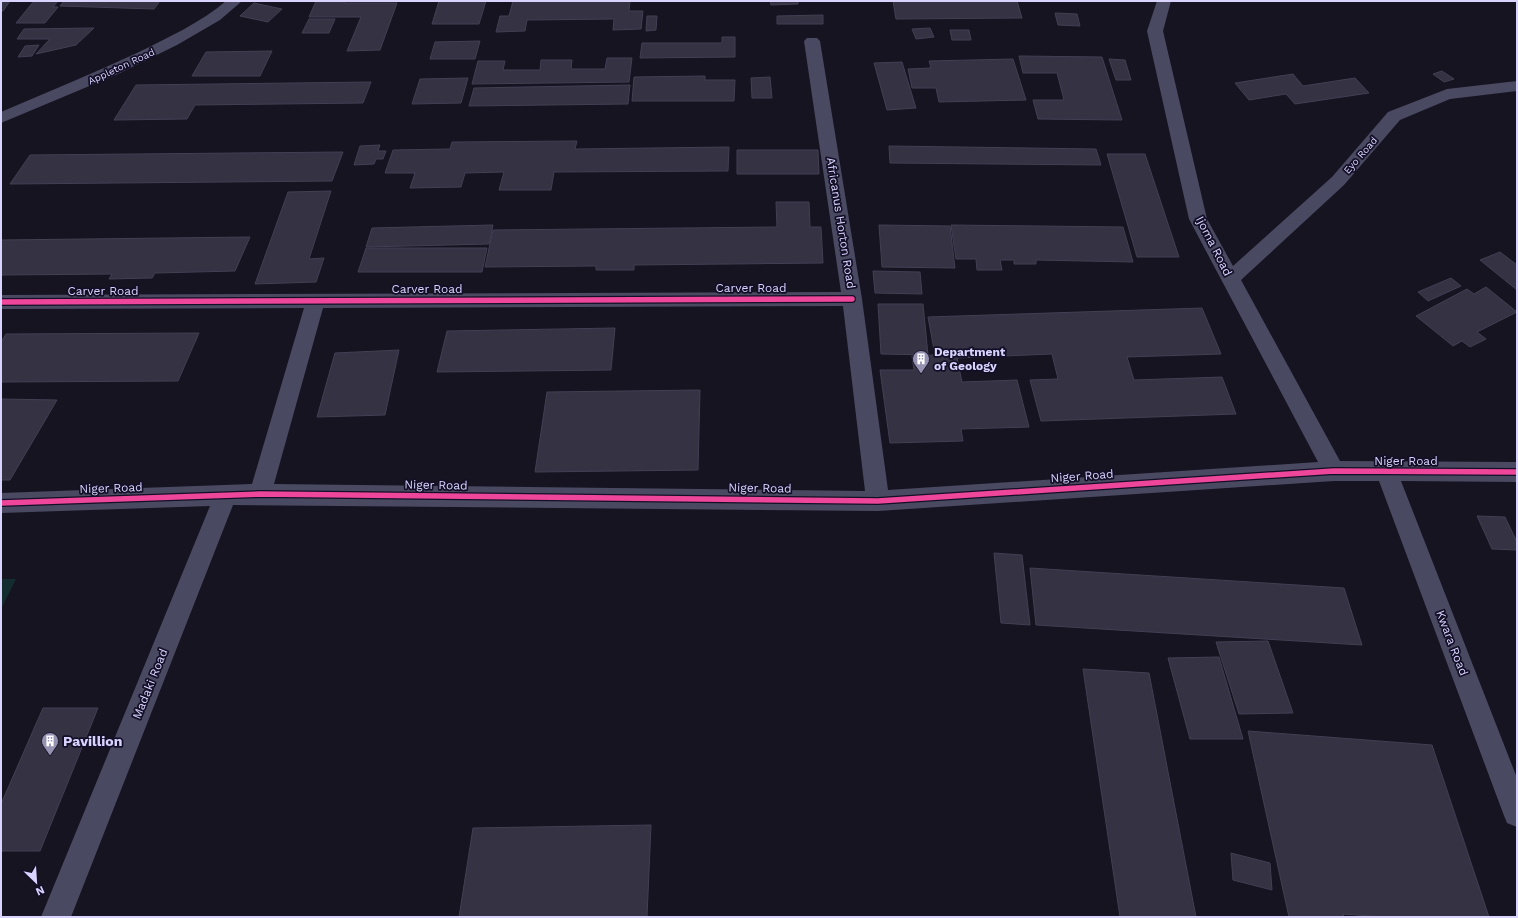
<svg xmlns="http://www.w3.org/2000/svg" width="1518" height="918" viewBox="0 0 1518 918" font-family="'Work Sans',sans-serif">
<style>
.green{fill:#132c2d}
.building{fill:#343243;stroke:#433f54}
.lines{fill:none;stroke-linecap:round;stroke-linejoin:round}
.street{fill:#4a4962;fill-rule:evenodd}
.cycleway-casing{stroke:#130f26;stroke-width:8}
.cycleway{stroke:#ed469a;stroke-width:5.5}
.labels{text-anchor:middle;stroke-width:3.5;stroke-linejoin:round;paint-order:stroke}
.far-street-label{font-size:10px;fill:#d9d4ff;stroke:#130f26}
.street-label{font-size:12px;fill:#d9d4ff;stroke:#130f26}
.poi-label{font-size:12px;font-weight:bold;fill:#d9d4ff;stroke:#130f26;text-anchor:start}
.near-poi-label{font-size:14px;font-weight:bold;fill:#d9d4ff;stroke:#130f26;text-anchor:start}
</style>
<rect width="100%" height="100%" fill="#161421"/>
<path class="green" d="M1,579H16L1,609Z"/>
<path class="building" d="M1,1H10L3,11H1Z
M34,1H58L53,7H58L45,23H16Z
M64,1H160L154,9L60,6Z
M316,1H345L344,3H397L380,50L347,51L361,17H309Z
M439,1H486L479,24H432Z
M513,1H630L629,11H643L641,29L613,30L614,19L527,20L525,31L496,32L500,16H509Z
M770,1H798V4L771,5Z
M893,1H1017L1022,18L896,19Z
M254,3L282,9L268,22L240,16Z
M1055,13L1077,14L1080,26L1058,25Z
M823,15V24H777V16Z
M647,16H657L656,30L646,31Z
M309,19H335L329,33H302Z
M94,28L76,45L36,54L50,39H17L24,29Z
M930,28L934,37L916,39L912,29Z
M950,30H969L971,40H952Z
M722,37H735V57L640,58L642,43H722Z
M480,41L475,59H430L435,42Z
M39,45L32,56L18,57L25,46Z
M272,51L260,76H192L206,52Z
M1019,56L1102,57L1122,120L1038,119L1033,100H1064L1057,73H1023Z
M607,58H632L629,82L472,84L478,61H505L503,70H540L541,60H572L571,69H605Z
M1013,59L1026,100L939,102L936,88H912L908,69L931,68L929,61Z
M1109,59L1125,60L1131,80H1116Z
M902,62L916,108L887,110L874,63Z
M1442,71L1454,79L1444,82L1433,74Z
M1293,74L1303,86L1355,78L1369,93L1295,104L1286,94L1249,100L1235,83Z
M705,76V80H735L734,101H632L634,77Z
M770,77L772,98H752L751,78Z
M468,78L461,103L412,104L420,79Z
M371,82L363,103L195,105L187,119L114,120L136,85Z
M630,85L628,104L469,106L474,88Z
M577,141L575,149L729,147L728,171L554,172L551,190H499L504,172L465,173L461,187L410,188L415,173H385L393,150L450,149L452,142Z
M380,145L378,151H386L383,159H376L374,164L354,165L360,146Z
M889,146L1096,149L1101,165L890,163Z
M737,150H818L819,174H737Z
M343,152L332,181L10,184L30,155Z
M1107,154H1145L1179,257H1137Z
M331,191L309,259L324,258L316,282L255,284L288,192Z
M776,202H809L810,227H821L823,263L634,265V270H596V266L485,267L493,230L777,227Z
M493,225L489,244L366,247L372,228Z
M879,225L950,226L955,268L882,267Z
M951,225L1123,227L1133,262L1036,260V264H1014V260H1000L1002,270H977L976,259H956Z
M250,237L235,271L155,273L152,278L109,279L112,274L1,275V240Z
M366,248H487L482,272H358Z
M1500,252L1517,265V290L1480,260Z
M873,271L920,272L922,294L875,293Z
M1451,278L1461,286L1428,301L1418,292Z
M1486,287L1517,312L1477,332L1486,339L1470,347L1462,341L1453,346L1416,316L1467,289L1474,294Z
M878,304H923L928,355L881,354Z
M1202,308L1221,354L1127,357L1134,380L1222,377L1236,414L1041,421L1030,380L1058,379L1052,354L957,358L962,382L1017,380L1029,427L961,429L963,441L890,443L880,370H914L912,356L935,355L928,317Z
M615,328L611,370L437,372L447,331Z
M199,333L178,381L1,382V342L6,334Z
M399,350L385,415L317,417L335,353Z
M700,390L698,470L535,472L547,392Z
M1,399L57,400L10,480H1Z
M1477,516L1505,517L1517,542V550L1492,549Z
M994,553L1022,555L1030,625L1001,623Z
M1030,568L1344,588L1362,645L1036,625Z
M1268,641L1293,713L1239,714L1216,642Z
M1219,657L1243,739H1190L1168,658Z
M1083,669L1149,673L1196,917H1120Z
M43,708H98L40,851H1V804Z
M1248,731L1432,745L1489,917H1384L1343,914L1344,917H1289Z
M651,825L647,917H459L473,828Z
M1231,853L1270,863L1272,890L1233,880Z"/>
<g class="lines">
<path class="street" d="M226,1H242L220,20L177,45L118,74L1,123V112C47,92 94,73 139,52C169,37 200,23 226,1Z
M1157,1H1171L1163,31L1207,219L1233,266L1332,177L1388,112L1447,89L1517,81V91L1450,99L1400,120L1344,185L1241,280L1340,461L1517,462V482L1401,481L1517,778V827L1507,823L1503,813L1379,481H1334L878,511L233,505L71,917H41L210,506L1,513V493L252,484L304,308L1,309V295L841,292L804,41L807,38H817L820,41L862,299L888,490L1318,462L1189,219L1147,31ZM843,306L865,491L274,484L323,308Z"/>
<defs>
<path id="cycleway" d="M1,302L852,299
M1,503L260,494L878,501L1334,471L1517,472"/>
</defs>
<use href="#cycleway" class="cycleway-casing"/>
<use href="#cycleway" class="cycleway"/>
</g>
<defs>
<symbol id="building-pin" viewBox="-11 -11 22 30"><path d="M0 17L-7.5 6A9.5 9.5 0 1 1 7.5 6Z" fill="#9591b1" stroke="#130f26"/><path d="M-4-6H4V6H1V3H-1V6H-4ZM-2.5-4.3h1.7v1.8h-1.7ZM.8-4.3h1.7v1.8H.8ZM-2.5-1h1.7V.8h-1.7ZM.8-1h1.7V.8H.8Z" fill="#fff"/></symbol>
</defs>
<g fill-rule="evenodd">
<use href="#building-pin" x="911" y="349" width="20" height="27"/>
<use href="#building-pin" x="40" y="731" width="20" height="27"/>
</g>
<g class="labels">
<g class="far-street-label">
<text transform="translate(121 66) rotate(-25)" y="4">Appleton Road</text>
<text transform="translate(1360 155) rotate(-49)" y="4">Eyo Road</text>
</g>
<g class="street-label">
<text transform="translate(841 223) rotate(81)" y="4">Africanus Horton Road</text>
<text transform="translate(1214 246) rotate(63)" y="4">Ijoma Road</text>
<text x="751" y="292">Carver Road</text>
<text x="427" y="293">Carver Road</text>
<text x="103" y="295">Carver Road</text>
<text x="1406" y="465">Niger Road</text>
<text transform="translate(1082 476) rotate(-4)" y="4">Niger Road</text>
<text transform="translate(436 485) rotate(1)" y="4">Niger Road</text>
<text transform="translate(111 488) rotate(-2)" y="4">Niger Road</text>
<text transform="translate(760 488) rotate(1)" y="4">Niger Road</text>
<text transform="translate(1452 643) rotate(69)" y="4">Kwara Road</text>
<text transform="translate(150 684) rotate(-68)" y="4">Madaki Road</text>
</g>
<g class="poi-label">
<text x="934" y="356">Department<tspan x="934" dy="14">of Geology</tspan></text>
</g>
<g class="near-poi-label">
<text x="63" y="746">Pavillion</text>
</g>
</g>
<rect width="1518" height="918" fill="none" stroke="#d9d4ff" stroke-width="4"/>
<g transform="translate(36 882) rotate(155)" stroke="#130f26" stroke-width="3" paint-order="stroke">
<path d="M0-3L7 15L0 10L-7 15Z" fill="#d9d4ff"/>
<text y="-6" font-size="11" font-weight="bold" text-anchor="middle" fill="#d9d4ff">N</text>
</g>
</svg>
